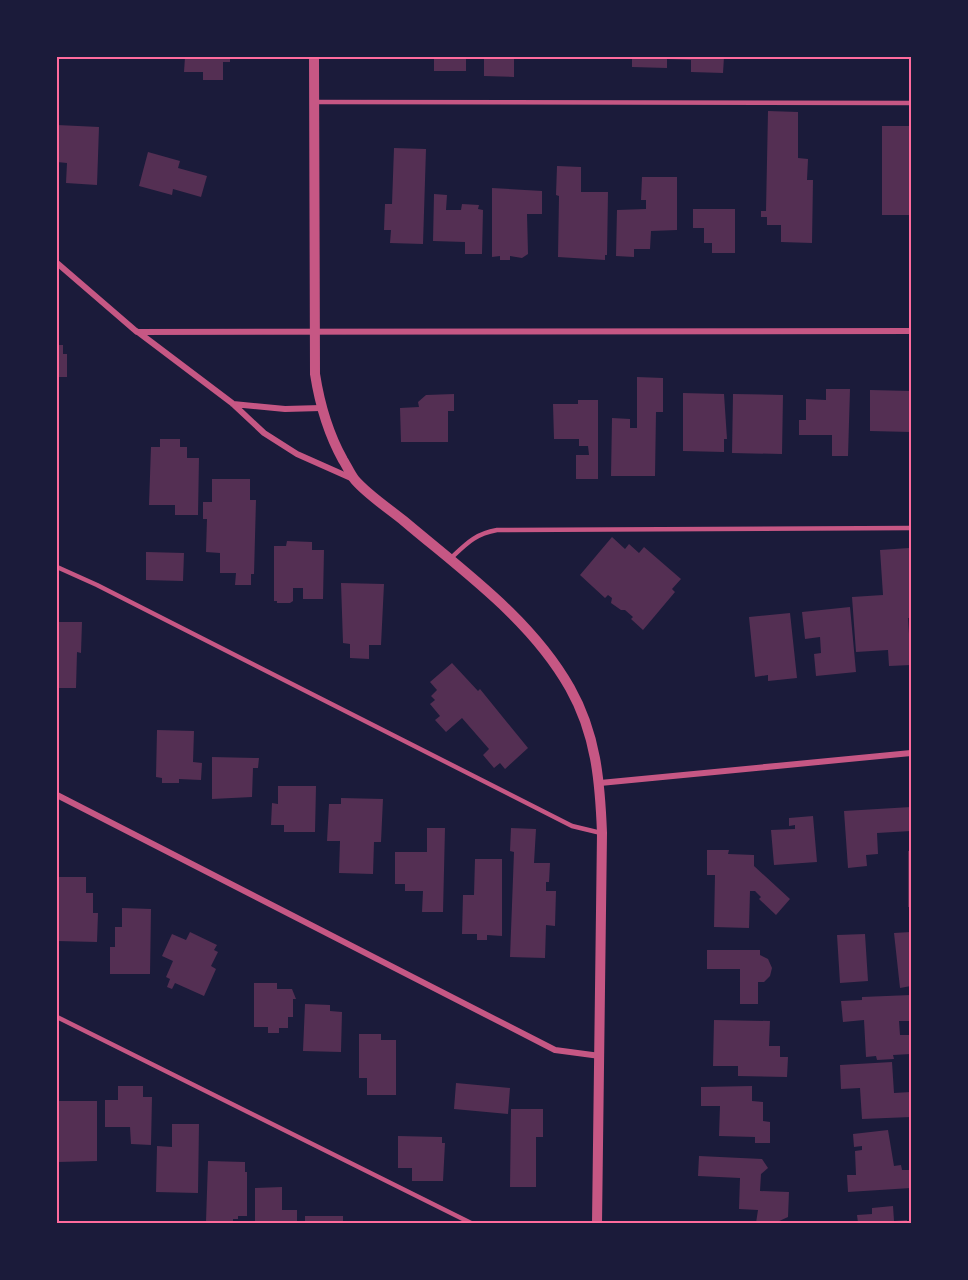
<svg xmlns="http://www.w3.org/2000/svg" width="968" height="1280" viewBox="0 0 968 1280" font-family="Helvetica,sans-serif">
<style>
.building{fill:#542f53}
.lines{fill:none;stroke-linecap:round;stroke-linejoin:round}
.service{stroke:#c65784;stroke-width:4.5}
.minor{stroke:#c65784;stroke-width:6}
.tertiary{stroke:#c65784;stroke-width:10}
.neatline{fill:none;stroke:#ff6b9d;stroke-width:2}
</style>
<rect width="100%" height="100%" fill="#1b1b3a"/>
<path class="building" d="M185,57H230V62H223V80H203V72H184Z
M434,57H466V71H434Z
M484,57H514V77L484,76Z
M632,57H724L723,73L691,72V60L667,59V68L632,67Z
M768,111L798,112V158L808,159L807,180H813L812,243L781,242V225H767V217H761V211H766Z
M57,125L99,127L97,185L66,183L67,163L57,162Z
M882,126H911V215H882Z
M394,148L426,149L423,244L390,243L391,230H384L385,204H392Z
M148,152L180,161L178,168L207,176L201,197L173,189L172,195L139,186Z
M557,166L581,167V192H608L607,255H605V260L558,257L559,196L556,195Z
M642,177H677V230L651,231L650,249H634V257L616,256L617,210L646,209V200H641Z
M492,188L542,191V214H527L528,254L522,258L510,256V260H500V256L492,257Z
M434,194L447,195L446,210H461L462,204L479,205L478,209L483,210L482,254H465V242L433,241Z
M693,209H735V253H712V243H704V228H693Z
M57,345H63V354H67V377H57Z
M637,377L663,378V412H656L655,476H611L612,418L630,419V428H637Z
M826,389H850L848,456H832V435H799V420H806V399L826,400Z
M870,390L911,391V432L870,431Z
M683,393L724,394L727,439H724V452L683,451Z
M454,394V411H448V442H401L400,408L419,407L418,402L426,395Z
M733,394L783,395L782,454L732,453Z
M578,400H598V479H576V455H589L588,446H579V439H554L553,404H578Z
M160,439H180V447H187V458H199L198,515H175V505H149L151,447H160Z
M212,479H250V500H256L254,574H251V585H235L236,573H220V553L206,552L207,519H203V502H212Z
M612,537L625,549L629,544L639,553L644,547L681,579L672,589L675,592L643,630L631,619L633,617L625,610H621L611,603L612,598L608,595L605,598L580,575Z
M287,541L312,542V550H324L323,599H303V588H293V601L290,603H277V601H274V546H286Z
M909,548L911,618H908L911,665L889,666L888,650L856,652L852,597L883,595L880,550Z
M146,552L184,553L183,581L146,580Z
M341,583L384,584L381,645H369V659L350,658V644L343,643Z
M850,607L856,672L816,676L814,654L821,653L820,637L805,639L802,612Z
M790,613L797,678L768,681V675L755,677L749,617Z
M57,622H82L81,653L77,652L76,688H57Z
M452,663L478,691L480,689L528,748L505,769L500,763L494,768L483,755L489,749L462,718L446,732L435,720L440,716L430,704L435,700L431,696L437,690L430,682Z
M157,730L194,731L193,762L202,763L201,780L179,779V783H162V778L156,777Z
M212,757L259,758L258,768H253L252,797L212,799Z
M278,786H316L315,832H284V825H271L272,803L278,804Z
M341,798L383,799L381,842H374L373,874L339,873L340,841H327L329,804H341Z
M911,807V831L877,833L878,854L866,855L867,866L848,868L844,811Z
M813,816L817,862L774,865L771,830L795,829V825L789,826V818Z
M427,828H445L443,912H422L423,891H405V884H395V852H427Z
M511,828L536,829L534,863H550L549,882H546V891H556L555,926L546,925L545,958L510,957L514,852L510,851Z
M707,850H729L728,854L754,855V866L790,899L776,915L759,899L761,897L755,891H750L749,928L714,927L715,875H707Z
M908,851H911V907H908Z
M475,859H502V936L487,935V940H477V934H462L463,895H474Z
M57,877H86V893H93V913H98L97,942L57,941Z
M122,908L151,909L150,974H110V947H115V927H122Z
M190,932L217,945L214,950L218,952L211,966L216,969L204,996L175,983L172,989L167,987L170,979L166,977L173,961L162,956L172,934L186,940Z
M911,932V986L900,988L894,933Z
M865,934L868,981L840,983L837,935Z
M707,950H760V955L768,959L772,968L770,976L764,982H758V1004H740V969H707Z
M254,983H277V989H292L296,999H293V1017H288V1028H279V1033H268V1027H254Z
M911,995V1021H899L900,1035H911V1054L893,1055L894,1059L877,1060L876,1056L866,1057L864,1020L843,1022L841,1001L862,1000V997Z
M305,1004L330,1005V1011L342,1012L341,1052L303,1051Z
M714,1020L770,1021L769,1046H780V1057H788L787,1077L738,1076V1066H713Z
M359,1034H381V1040H396V1095H367V1078H359Z
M892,1062L894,1093L911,1092V1117L862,1119L860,1088L841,1089L840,1065Z
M456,1083L510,1088L508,1114L454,1109Z
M118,1086H143V1097H152L151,1145L131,1144L130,1127H105V1100H118Z
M752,1086V1101L763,1102V1121L770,1122V1143H755V1137L719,1136L720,1106H701V1087Z
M58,1101H97V1161L58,1162Z
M511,1109H543V1137H536V1187H510Z
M172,1124H199L198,1193L156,1192L157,1146L172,1147Z
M888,1130L894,1166L901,1165L902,1170H911V1188L848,1192L847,1175H856L855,1151L862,1150V1146L854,1147L853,1134Z
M398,1136L442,1137V1143H445L443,1181H412V1168H398Z
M699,1156L762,1159L768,1168L761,1174L760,1191L789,1192L788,1217L775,1223H756L758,1210L739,1209L740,1178L698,1176Z
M208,1161L245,1162V1172H247V1216H238V1219H233V1222H206Z
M282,1187V1210H297V1223H255V1188Z
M893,1206L894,1221L907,1220V1223H858L857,1215L872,1214V1208Z
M305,1216H343V1223H305Z"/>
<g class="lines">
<path class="service" d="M315,102L911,103
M451,558C467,543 475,534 497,530L911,528
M57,567L97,585L572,826L601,833
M57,1017L471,1223"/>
<path class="minor" d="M57,263L137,332L911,331
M138,332L232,403L264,433L297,454L351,478
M233,404L285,409L321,408
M600,783L911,753
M57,795L555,1050L600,1056"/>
<path class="tertiary" d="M314,57L315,374C320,406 328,433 343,460C347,466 350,474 355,480C368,495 388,508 404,521C463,571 531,619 570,688C596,734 600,781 602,833L597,1223"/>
</g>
<rect width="968" height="1280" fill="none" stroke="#1b1b3a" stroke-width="117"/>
<rect x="58" y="58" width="852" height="1164" class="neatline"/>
</svg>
